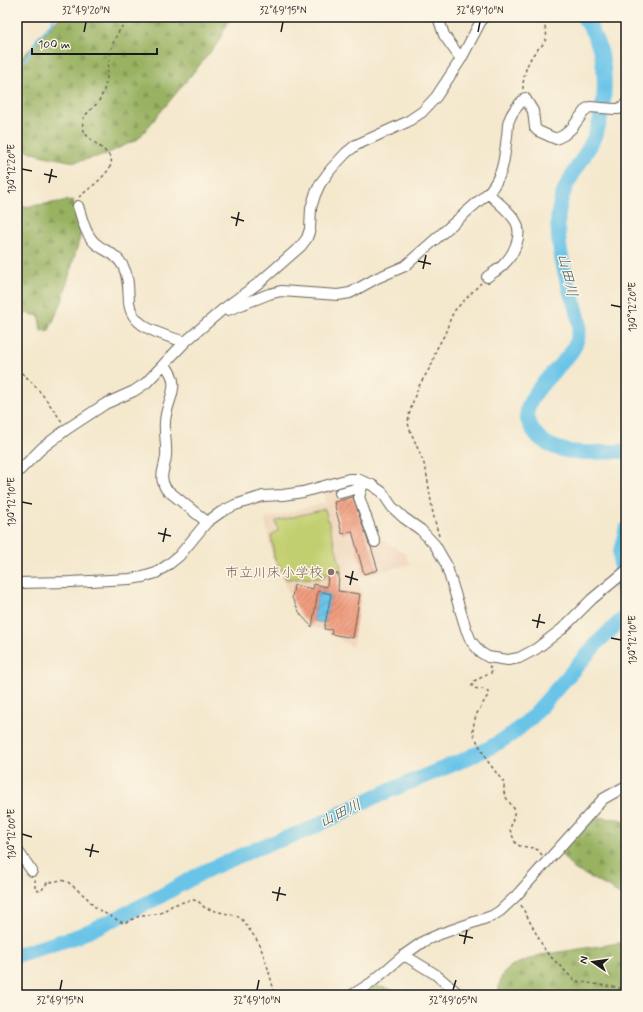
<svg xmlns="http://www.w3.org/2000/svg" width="643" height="1012" viewBox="0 0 643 1012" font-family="Mynerve,'Klee One',sans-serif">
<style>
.built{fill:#f0d6bc}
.forest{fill:url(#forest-firs);stroke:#5a673f}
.pitch{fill:#c2cf70;stroke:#6f7646}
.water{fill:url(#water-waves);stroke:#437082}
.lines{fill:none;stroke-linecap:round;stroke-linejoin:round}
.stream{stroke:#6ac4e8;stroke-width:2.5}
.river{stroke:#6ac4e8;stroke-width:15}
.building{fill:url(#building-hatch)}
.minor-casing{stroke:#68635a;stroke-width:12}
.path{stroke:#68635a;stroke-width:1.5;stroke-dasharray:3 3;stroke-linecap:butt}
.minor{stroke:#fff;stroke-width:10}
.ticks{fill:none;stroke:#1c1c1c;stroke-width:1.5}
.education-dot{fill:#8d6e63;stroke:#fcf5e5;stroke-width:1.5}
.labels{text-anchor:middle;stroke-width:3;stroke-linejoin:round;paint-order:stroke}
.education-label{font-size:14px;fill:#785e54;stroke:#fcf5e5;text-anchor:end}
.water-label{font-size:15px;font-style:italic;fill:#375763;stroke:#fcf5e5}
.neatline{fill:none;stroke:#1c1c1c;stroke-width:1.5}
.ticks-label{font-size:10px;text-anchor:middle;fill:#1c1c1c}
</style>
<defs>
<pattern id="forest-firs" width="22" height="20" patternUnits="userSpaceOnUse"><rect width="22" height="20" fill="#99b262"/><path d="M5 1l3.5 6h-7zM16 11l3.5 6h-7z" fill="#839854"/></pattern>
<pattern id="water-waves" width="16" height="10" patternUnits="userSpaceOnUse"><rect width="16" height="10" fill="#6ac4e8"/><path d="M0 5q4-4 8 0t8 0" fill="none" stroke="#5ba8c6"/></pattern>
<pattern id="building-hatch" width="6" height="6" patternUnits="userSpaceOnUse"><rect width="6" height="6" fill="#f19d7f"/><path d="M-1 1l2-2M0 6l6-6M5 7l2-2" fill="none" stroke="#c27f67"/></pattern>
</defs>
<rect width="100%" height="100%" fill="#fcf5e5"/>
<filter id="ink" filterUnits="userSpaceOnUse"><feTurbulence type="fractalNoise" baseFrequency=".025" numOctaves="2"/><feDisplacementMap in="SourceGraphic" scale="8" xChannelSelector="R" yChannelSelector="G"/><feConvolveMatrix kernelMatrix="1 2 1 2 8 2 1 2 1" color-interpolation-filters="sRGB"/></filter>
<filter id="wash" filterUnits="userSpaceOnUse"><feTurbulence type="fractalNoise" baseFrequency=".012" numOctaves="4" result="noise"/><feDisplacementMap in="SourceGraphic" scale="16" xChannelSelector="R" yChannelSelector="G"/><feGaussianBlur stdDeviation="0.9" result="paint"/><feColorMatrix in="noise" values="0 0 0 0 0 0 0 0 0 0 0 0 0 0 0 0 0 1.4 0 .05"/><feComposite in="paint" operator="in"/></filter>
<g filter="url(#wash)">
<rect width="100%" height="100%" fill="#f4e8cd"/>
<path class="built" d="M356,482L361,500L375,534L405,554L410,564L356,579L362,592L352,647L324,630L311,627L300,616L272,557L265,519L325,503L322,490Z"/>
<path class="forest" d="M60,17H231L217,44L138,139L104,155L75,162L44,156L25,150L17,151V63Z
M73,200L81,233L62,301L49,330L41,331L39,316L26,313L17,327V208Z
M590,817L618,819L626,821V900L612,889L574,869L561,854L564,838Z
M626,942V995H499V985L502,975L511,966L540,955Z
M374,986L402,991L406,995H345Z"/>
<path class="pitch" d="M325,509L342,571L326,572L325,578L286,579L274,557L271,535L278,531L276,521Z"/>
<path class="water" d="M318,591L331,594L325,623L313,621Z"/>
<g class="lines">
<path class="stream" d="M17,66L28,56L37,39L47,29L55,17"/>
<path class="river" d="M583,17C585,20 588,23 590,27C593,33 601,50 602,57C607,83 604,117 593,140C579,169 560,184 558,219C557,241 563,267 569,288C572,300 582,318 579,331C578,337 575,346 572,351C560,368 528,392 527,414C527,422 531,427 535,433C555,459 597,452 626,451
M626,530L620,554L621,579L626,598
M17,955L78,936L119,917L157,898L203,872L255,849L308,830L374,797L461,761L491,747L511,735L532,717L599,641L626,616"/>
</g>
<g id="blocks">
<path class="building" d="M353,497L369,544L371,547L378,570L364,574L352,531L342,534L334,502Z
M328,573L339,574L338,591L360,594L353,638L331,634L332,630L324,629L331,594L318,591L312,627L301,615L292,598L294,585L313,589L314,584L327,587Z"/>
</g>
</g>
<g filter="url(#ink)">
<use href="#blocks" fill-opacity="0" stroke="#68635a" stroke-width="1"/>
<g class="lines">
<defs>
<path id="minor" d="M438,17L444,35L461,59
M78,206C82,218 85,234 95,243C105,252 115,252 123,266C129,277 128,289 129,302C131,329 165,335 185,342
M487,277C492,273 500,269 504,264C514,254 523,235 516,222C510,211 497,202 488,193
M228,310L269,294L281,291L338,295L350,293L377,278L405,266L488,193C504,175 504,159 507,136C508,130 507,123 510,118C513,110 519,104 525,98L533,111L535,128L538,131L556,139L564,135L572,128L586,109L590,107L614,109H619L626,104
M164,364C184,386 166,399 165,422C164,433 167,445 166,456C165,469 158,476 166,489L207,522
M17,473L42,448L67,429L105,404L134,391L146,383L185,342L222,310L260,282L301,246L307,238L310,229L311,208L315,195L320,184L331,169L346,153L356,145L407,122L422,112L436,97L461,59L483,17
M362,487L359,497L375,542
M340,493L362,487L363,483
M17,583L70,582L130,579L143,577L156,573L169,564L179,556L207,522L221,512L235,505L263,496L283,495L303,492L349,479H357L372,485L382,492L392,507L404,518L421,530L435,545L446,564L466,629L471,641L476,647L480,652L488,657L508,660L519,658L536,649L562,629L592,599L626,571
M17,850L32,871
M404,955L435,974L460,995
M352,995L371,983L404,955L424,941L440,934L492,916L500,911L516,896L603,799L626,786"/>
</defs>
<use href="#minor" class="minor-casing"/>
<path class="path" d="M523,89C523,75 527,62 536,51C540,47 545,44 546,38C548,32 543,23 541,17
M79,197C87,190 115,171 111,159C109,153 99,146 94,142C89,138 84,134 83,127C80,113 97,108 101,97C109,81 107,63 112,46C116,35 122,26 129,17
M17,369C36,384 49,403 62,422
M439,536L433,514L426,470L423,461L410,430L408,423L409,415L414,398L419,386L432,364L436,350L445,334L451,317L455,310L481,283
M489,666L492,670L491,673L474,681L472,686C476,691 484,687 488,692V695L476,715L474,723L473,730L474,735L486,759L504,783V793L507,799L515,810L510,830L516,844L520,846L533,848L538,850L542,855
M35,879V889L39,891H41L47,883L61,880L68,882L86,897L95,907L99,910L121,922L125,923L137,917L143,915L159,914L173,905L187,901L193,900L198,901L205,908L223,913L234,915L241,918L259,943L267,965L273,987V995
M521,905L546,952L575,981L626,989"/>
<use href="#minor" class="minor"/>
</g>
</g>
<path class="ticks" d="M84,32L86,22M281,32L283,22M478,32L480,22M22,169L32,171M44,174L57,177M49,183L52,169M231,217L244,221M236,226L239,212M418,261L431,264M423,269L426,255M611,305L621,307M22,502L32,504M158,533L171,536M163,542L166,528M345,576L358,580M350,585L353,571M532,620L545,623M537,628L540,614M611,638L621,640M22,834L32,837M85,849L99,852M90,857L93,844M272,892L286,895M277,901L280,887M459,935L473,938M464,944L467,930M60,990L62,980M257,990L259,980M453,990L456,980"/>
<circle class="education-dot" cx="331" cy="572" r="4"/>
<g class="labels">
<g class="education-label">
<text x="323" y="577">市立川床小学校</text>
</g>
<g class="water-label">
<text transform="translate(568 275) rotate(77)" y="5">山田川</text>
<text transform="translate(340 813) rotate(-26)" y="5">山田川</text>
</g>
</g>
<rect width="643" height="1012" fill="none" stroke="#fcf5e5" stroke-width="44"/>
<g transform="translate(593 962) rotate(283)" stroke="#fcf5e5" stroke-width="3" paint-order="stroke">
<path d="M0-3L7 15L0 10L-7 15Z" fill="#1c1c1c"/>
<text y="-6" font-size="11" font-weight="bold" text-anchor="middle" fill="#1c1c1c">N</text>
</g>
<path d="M32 48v6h125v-6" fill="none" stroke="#1c1c1c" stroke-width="2"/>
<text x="38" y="48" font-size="12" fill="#1c1c1c" stroke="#fcf5e5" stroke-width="3" paint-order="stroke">100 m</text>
<rect x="22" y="22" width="599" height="968" class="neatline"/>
<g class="ticks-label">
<text x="86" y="14">32°49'20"N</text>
<text x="283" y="14">32°49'15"N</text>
<text x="480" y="14">32°49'10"N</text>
<text transform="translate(11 169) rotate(-90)" y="4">130°12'20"E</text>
<text transform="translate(632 307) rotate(-90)" y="4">130°12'20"E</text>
<text transform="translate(11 502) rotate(-90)" y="4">130°12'10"E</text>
<text transform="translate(632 640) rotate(-90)" y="4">130°12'10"E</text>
<text transform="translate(11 834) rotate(-90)" y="4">130°12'00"E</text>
<text x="60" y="1004">32°49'15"N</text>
<text x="257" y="1004">32°49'10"N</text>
<text x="453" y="1004">32°49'05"N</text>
</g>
</svg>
